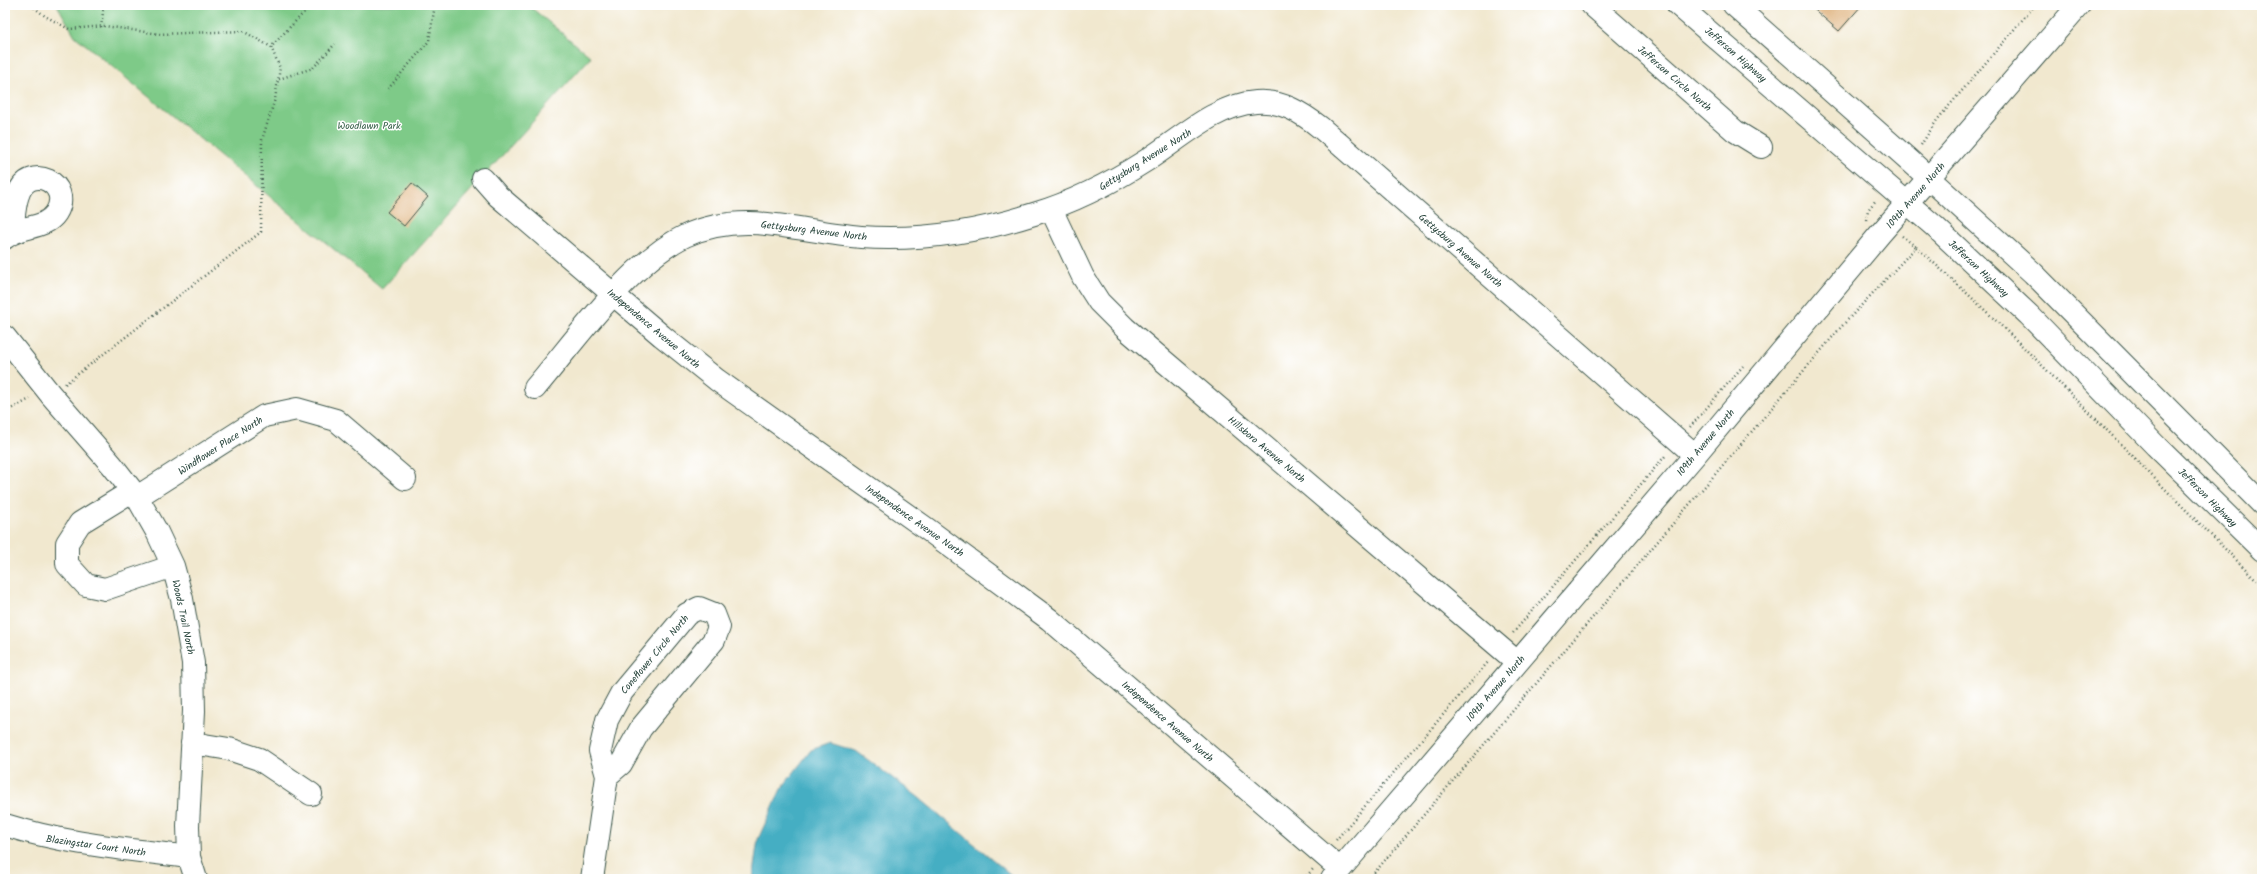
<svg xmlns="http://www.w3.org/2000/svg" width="2267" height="884" viewBox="0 0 2267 884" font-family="Kalam,sans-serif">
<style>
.green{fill:#7eca88;stroke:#4e845e}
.water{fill:#45aec3;stroke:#32767c}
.building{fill:#dcab71}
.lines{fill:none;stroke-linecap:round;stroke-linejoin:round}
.minor-casing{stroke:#3e574b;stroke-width:24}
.path{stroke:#3e574b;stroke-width:2.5;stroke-dasharray:1 3;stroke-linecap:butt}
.minor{stroke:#fff;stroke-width:22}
.labels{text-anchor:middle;stroke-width:3;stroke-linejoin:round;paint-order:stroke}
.street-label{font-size:10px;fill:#1f3d34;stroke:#fff}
.park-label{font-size:10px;fill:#376049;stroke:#fff}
</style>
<rect width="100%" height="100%" fill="#fff"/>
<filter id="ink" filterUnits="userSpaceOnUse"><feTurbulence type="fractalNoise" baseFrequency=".025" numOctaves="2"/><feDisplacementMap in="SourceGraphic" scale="8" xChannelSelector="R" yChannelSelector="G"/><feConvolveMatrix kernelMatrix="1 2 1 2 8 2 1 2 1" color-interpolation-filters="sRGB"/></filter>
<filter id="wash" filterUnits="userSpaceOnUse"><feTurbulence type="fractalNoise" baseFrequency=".012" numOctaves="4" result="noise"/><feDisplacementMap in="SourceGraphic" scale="16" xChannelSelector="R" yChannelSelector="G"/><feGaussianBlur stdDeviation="0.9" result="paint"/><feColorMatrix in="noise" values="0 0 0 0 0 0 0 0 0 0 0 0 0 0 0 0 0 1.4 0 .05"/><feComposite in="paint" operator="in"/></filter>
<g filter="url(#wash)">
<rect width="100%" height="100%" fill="#f1e8cf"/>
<path class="green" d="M57,5H528L591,57L382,289L75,36Z"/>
<path class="water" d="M830,743L856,751L917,796L1016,879H752L758,839L781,789L811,750Z"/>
<g id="blocks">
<path class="building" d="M1809,5H1862L1839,31Z
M412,183L428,197L404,226L387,212Z"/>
</g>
</g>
<g filter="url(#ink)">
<use href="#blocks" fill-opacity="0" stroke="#3e574b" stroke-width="1"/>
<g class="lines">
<defs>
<path id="minor" d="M1592,5L1735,131L1761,147
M1678,5L1934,226L2029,315L2156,446L2262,550
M1734,5L1909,160L2033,273L2262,504
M483,179L498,196L662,336L717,380L927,529L1049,619L1340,869
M1051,209L1083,277L1099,302L1125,328L1517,662
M5,238C19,225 45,230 56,213C74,184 29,161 18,195C14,206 14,219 12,231
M5,337L51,395L112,465L137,497L157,532L173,566L182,599L193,663L194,711L188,826L189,857L196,879
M535,388C575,341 630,262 685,236C745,209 799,232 861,237C919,241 978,232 1034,214C1074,202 1111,183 1147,160C1180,139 1215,105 1256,102C1282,100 1302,113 1321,128L1695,455
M132,491L80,523L67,543V564L86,585L105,589L173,566
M137,497L264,416L297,409L336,420L405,479
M192,743L229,749L259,759L311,794
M5,825C65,844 127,849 189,857
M592,879L607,776L600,751L607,720L622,692L687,614L699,608L714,614L719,627L714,640L641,728L621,764L607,776
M1332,879L1695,455L1880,234L2079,5"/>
</defs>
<use href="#minor" class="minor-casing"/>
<path class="path" d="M31,5L45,16L69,29L105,26L159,34L243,31L271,47
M101,27L104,5
M279,79L313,68L335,44
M388,89L429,41L435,5
M1921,145L1937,120L2035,5
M1866,220L1868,210L1876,200
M1902,236L1916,247
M65,384L261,232L262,140L275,99L280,68L271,47L311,5
M5,412L30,399
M1690,427L1743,366
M1513,633L1666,455
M1336,840L1489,661
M1304,879L1313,869
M1369,879L1842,326L1916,247C2037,354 2146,473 2262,585"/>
<use href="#minor" class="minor"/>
</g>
</g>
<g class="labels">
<g class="street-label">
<text transform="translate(1736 54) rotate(41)" y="4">Jefferson Highway</text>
<text transform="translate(1675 78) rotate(41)" y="4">Jefferson Circle North</text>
<text transform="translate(1145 159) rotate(-32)" y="4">Gettysburg Avenue North</text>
<text transform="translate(1915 195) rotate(-49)" y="4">109th Avenue North</text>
<text transform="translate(814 230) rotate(7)" y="4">Gettysburg Avenue North</text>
<text transform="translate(1461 250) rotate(41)" y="4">Gettysburg Avenue North</text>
<text transform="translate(1979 268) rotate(43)" y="4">Jefferson Highway</text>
<text transform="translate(654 328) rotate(40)" y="4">Independence Avenue North</text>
<text transform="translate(1705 442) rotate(-50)" y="4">109th Avenue North</text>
<text transform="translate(220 445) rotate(-33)" y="4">Windflower Place North</text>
<text transform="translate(1267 449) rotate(40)" y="4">Hillsboro Avenue North</text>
<text transform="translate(2208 497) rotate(45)" y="4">Jefferson Highway</text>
<text transform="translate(915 520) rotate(35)" y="4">Independence Avenue North</text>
<text transform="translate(184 617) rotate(78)" y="4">Woods Trail North</text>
<text transform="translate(654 654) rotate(-50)" y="4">Coneflower Circle North</text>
<text transform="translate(1495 688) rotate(-49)" y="4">109th Avenue North</text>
<text transform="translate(1168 721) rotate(41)" y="4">Independence Avenue North</text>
<text transform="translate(96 845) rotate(8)" y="4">Blazingstar Court North</text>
</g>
<g class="park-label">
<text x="369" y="129">Woodlawn Park</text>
</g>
</g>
<rect width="2267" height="884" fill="none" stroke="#fff" stroke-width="20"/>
</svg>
